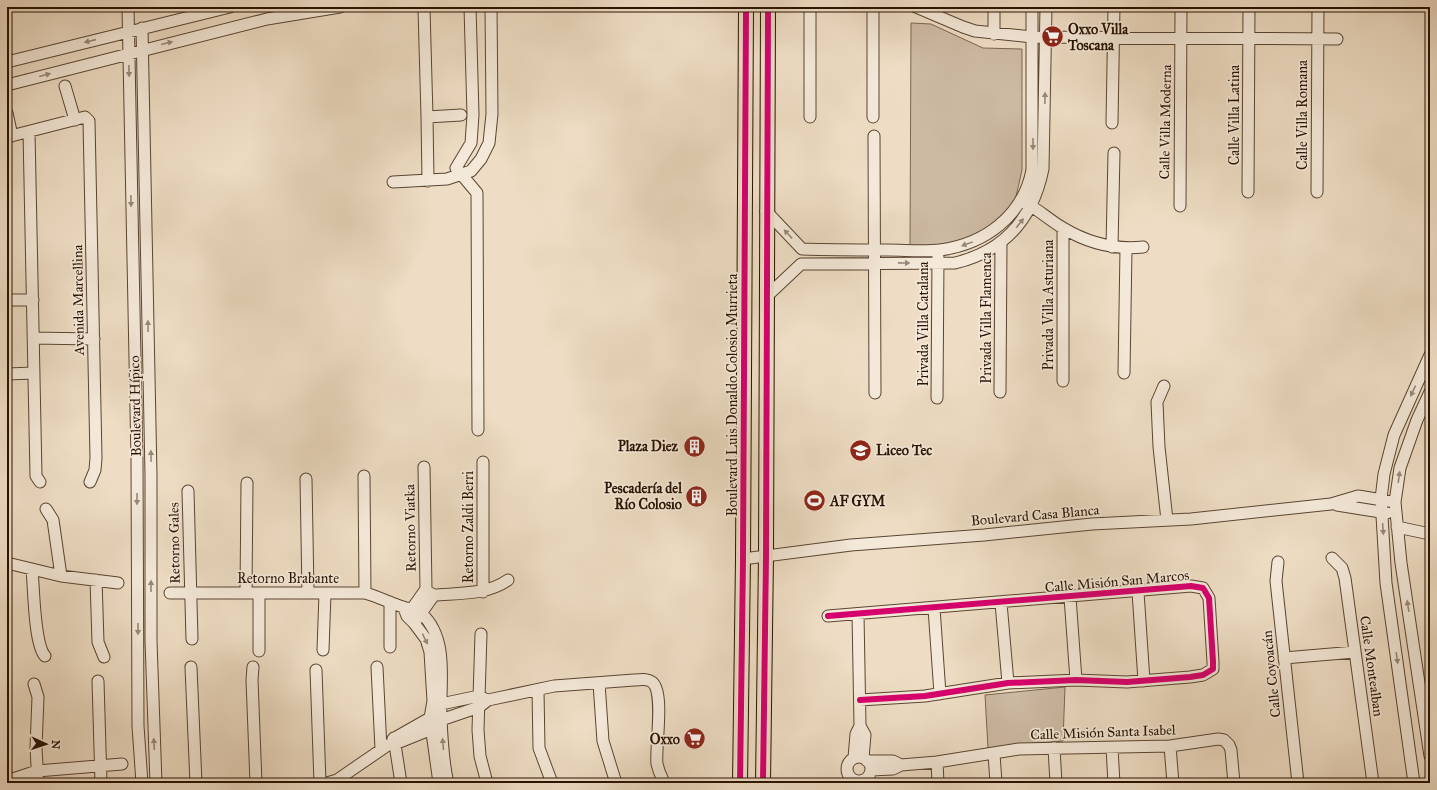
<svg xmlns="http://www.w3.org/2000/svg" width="1437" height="790" viewBox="0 0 1437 790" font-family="'IM FELL Great Primer',serif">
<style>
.green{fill:#cdbaa3;stroke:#7b6652}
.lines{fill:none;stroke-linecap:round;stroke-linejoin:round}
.minor-casing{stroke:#5a4532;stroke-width:13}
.major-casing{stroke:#291202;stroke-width:16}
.minor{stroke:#f4e9d9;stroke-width:11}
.major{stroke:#eeddc4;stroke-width:14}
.cycleway-casing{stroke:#f4e9d9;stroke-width:8}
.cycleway{stroke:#d6006c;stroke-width:6}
.oneway{fill:#998878}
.labels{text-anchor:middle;stroke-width:3.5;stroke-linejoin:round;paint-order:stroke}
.poi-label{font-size:14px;font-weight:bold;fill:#291202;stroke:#f4e9d9;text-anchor:start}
.street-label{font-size:14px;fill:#291202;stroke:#f4e9d9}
</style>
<rect width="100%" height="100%" fill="#eeddc4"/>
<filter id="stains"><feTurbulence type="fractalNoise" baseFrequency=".005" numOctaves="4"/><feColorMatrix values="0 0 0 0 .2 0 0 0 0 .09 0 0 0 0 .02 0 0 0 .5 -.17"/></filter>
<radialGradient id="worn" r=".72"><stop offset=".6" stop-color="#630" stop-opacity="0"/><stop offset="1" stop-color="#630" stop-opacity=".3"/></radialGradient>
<path class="green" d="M911,23L931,24L983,48L1022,49V170L1015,201L1004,217L987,231L945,246H910Z
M1065,687L1063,741L988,748L985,695Z"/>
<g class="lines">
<defs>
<path id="minor" d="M128,7L137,460L138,726L142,783
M470,7L473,115L471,143L456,168L477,193L478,430
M873,7V117
M916,7L963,27L975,31L1032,37L1337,39
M424,8L427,117
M142,28L151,475V641L156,783
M994,34V7
M7,62L230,7
M7,85L267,19L340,7
M65,86L75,120
M7,113L12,136
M810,117V7
M1112,123L1114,7
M29,132L36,476L40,482
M874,136L875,393
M7,137L85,117L89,121L96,458L95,470L90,482
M428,181L427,117L461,115
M393,182L447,179L471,171L481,159L489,143L492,114L491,7
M1248,192L1249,7
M1317,192L1318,7
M1024,202C1038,209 1049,220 1063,228C1088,243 1114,250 1143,247
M1180,206L1181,7
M766,211L802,249C831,250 859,250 888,250C905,250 923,252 940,250C985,244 1023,216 1032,170V7
M1063,228V381
M1112,247L1114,153
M766,297L801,264L955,263C1005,251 1033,218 1043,169L1046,7
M7,300H33
M33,338L94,339
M1124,373L1126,249
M7,374L34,373
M1164,386L1157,402L1159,447L1167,520
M1000,392L1001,244
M1430,392L1417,420L1400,468L1395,502L1401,563L1430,756
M937,398L938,257
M483,462V592
M424,467L426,589
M364,476L365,593
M306,479L308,593
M188,491L192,639
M1337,505L1387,513
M46,509L53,520L61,576
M1397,527L1430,534
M1332,558L1342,568L1345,578L1373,783
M743,559L851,545L984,535L1092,524L1191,519L1331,504L1358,496L1395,502
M1278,562L1276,581L1298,783
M7,563L61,576L118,583
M32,570C34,589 34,644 45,656
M96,580L98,642L104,657
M426,589L428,592L434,595C459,593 487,595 508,580
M1138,592L1144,681
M170,593H365C379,597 390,603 403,607C410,610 416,607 422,614C450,640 439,685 441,719C442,740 443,763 448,783
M246,593L247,483
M1070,597L1076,680
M390,602V647
M1001,603L1008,683
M404,608L407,616L414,623L426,639L430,652L433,701L430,718L439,783
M934,608L940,694
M409,613L426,589
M828,616L1191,586L1203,588L1209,598L1213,662V669L1203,675L1190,677L1127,682L1076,680L1008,683L925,696L860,700
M417,619L434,595
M481,634L478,730L480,756L487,783
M323,650L325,593
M259,651V593
M1284,658L1355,652
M191,667L196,783
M253,667L252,680L256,783
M377,667L381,749
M316,670L320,783
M98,681L101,783
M599,683L603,741L616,783
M34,684L38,697L36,748L38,783
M538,690L539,748L552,783
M860,726L865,735L863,758
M394,738L401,783
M393,739L430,718L441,704L479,696L485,699
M1170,746L1173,783
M1054,748L1056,783
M1112,748L1114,783
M994,754L996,783
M847 769a12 12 0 1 1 24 0a12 12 0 1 1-24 0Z
M854,758L856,734L860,726L858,614
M867,761H893L901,765
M937,762L938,783
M871,770L893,769L901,765L937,762L1019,749L1170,746L1218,739L1224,740L1229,745L1231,750L1234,783
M7,781L37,771L122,764
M327,783L337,780L388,745L395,744L432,729L441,720L479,707L488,700L554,686L634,680C640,680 647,678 652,682C665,692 655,747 657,764C658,768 660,774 662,778
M1414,783L1386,583L1381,499L1384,474L1394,435L1430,355"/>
<path id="major" d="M740,783L743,559L746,7
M763,783L766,556L768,7"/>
</defs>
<use href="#minor" class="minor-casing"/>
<use href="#major" class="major-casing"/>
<use href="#minor" class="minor"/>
<use href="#major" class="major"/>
<defs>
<path id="cycleway" d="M828,616L1191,586L1203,588L1209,598L1213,662V669L1203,675L1190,677L1127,682L1076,680L1008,683L925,696L860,700
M740,783L743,559L746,7
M763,783L766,556L768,7"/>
</defs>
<use href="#cycleway" class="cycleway-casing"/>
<use href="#cycleway" class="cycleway"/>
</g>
<defs><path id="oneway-solid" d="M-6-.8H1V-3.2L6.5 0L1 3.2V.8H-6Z"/></defs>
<g class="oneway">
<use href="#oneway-solid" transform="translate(90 41) rotate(167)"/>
<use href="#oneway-solid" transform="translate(167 43) rotate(-14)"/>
<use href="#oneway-solid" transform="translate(129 71) rotate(89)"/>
<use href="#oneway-solid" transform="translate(45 75) rotate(-15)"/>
<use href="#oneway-solid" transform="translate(1045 98) rotate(-89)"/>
<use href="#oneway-solid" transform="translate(1033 144) rotate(90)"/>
<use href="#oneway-solid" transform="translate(131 201) rotate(89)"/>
<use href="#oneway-solid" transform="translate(1020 223) rotate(-52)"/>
<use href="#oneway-solid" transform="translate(788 234) rotate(-133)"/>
<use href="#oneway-solid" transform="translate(967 244) rotate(160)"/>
<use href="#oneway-solid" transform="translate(904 263) rotate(1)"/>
<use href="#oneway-solid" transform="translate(148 326) rotate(-91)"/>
<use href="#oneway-solid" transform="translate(1413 391) rotate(115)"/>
<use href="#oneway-solid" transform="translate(151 456) rotate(-91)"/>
<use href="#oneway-solid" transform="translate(1399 477) rotate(-82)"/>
<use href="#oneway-solid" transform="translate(137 499) rotate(90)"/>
<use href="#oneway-solid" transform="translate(1383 529) rotate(86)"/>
<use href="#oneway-solid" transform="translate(151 586) rotate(-90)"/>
<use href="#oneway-solid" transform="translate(1408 606) rotate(-99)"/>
<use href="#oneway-solid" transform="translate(138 629) rotate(90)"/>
<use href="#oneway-solid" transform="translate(425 639) rotate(64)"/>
<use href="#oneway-solid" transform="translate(1397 658) rotate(82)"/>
<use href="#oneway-solid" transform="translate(154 744) rotate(-93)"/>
<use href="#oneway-solid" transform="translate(443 744) rotate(-95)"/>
</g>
<defs>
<symbol id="supermarket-disc" viewBox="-11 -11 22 22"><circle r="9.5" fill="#8f2418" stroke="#f4e9d9"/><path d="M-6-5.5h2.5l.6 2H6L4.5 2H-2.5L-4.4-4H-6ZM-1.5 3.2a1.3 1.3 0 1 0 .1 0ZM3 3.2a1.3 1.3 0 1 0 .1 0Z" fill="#fff"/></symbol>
<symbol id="building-disc" viewBox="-11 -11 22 22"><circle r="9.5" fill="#8f2418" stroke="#f4e9d9"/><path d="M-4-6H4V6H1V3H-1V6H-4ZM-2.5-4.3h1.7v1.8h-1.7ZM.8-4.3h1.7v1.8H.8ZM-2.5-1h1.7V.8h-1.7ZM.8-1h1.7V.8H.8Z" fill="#fff"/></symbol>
<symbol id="school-disc" viewBox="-11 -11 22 22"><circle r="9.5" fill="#8f2418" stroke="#f4e9d9"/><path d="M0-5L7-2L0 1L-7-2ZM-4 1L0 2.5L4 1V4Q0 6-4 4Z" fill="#fff"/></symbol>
<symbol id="stadium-disc" viewBox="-11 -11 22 22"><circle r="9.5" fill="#8f2418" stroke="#f4e9d9"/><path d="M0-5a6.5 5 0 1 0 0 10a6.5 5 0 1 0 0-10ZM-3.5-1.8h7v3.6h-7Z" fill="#fff"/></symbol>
</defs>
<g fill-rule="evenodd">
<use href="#supermarket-disc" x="1040" y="24" width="25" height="25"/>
<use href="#building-disc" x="682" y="434" width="25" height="25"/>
<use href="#school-disc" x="848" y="438" width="25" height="25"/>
<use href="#building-disc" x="684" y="484" width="25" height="25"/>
<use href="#stadium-disc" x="802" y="488" width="25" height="25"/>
<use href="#supermarket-disc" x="682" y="726" width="25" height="25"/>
</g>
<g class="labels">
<g class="poi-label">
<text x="1068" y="34">Oxxo Villa<tspan x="1068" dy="16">Toscana</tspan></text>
<text x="678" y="451" text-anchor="end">Plaza Diez</text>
<text x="876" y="455">Liceo Tec</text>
<text x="682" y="493" text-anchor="end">Pescadería del<tspan x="682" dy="16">Río Colosio</tspan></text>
<text x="830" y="506">AF GYM</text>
<text x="680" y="744" text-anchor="end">Oxxo</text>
</g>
<g class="street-label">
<text transform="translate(1234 115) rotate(-90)" y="5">Calle Villa Latina</text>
<text transform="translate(1302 115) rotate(-90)" y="5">Calle Villa Romana</text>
<text transform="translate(1165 122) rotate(-89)" y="5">Calle Villa Moderna</text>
<text transform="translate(78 300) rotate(-91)" y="5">Avenida Marcellina</text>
<text transform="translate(1048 305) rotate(-90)" y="5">Privada Villa Asturiana</text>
<text transform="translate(986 318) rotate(-90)" y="5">Privada Villa Flamenca</text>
<text transform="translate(923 324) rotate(-90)" y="5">Privada Villa Catalana</text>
<text transform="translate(732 395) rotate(-90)" y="5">Boulevard Luis Donaldo Colosio Murrieta</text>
<text transform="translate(135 406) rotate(-91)" y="5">Boulevard Hípico</text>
<text transform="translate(1035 515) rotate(-5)" y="5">Boulevard Casa Blanca</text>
<text transform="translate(468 527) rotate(-90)" y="5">Retorno Zaldi Berri</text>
<text transform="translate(410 528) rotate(-91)" y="5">Retorno Viatka</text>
<text transform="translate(174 543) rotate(-91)" y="5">Retorno Gales</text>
<text x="288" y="583">Retorno Brabante</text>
<text transform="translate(1117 581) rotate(-5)" y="5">Calle Misión San Marcos</text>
<text transform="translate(1372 666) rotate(82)" y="5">Calle Montealban</text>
<text transform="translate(1271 674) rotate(-96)" y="5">Calle Coyoacán</text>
<text transform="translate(1103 732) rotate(-2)" y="5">Calle Misión Santa Isabel</text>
</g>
</g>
<rect width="1437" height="790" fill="none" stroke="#eeddc4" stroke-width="24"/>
<rect x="8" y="8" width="1421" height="774" fill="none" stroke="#291202" stroke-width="2"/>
<rect x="12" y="12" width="1413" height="766" fill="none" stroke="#291202"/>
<g transform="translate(46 744) rotate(93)" stroke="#f4e9d9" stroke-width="3" paint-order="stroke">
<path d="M0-3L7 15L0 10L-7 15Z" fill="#291202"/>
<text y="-6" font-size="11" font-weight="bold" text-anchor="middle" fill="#291202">N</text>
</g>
<rect width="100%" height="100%" filter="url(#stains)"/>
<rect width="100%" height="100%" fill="url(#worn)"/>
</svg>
